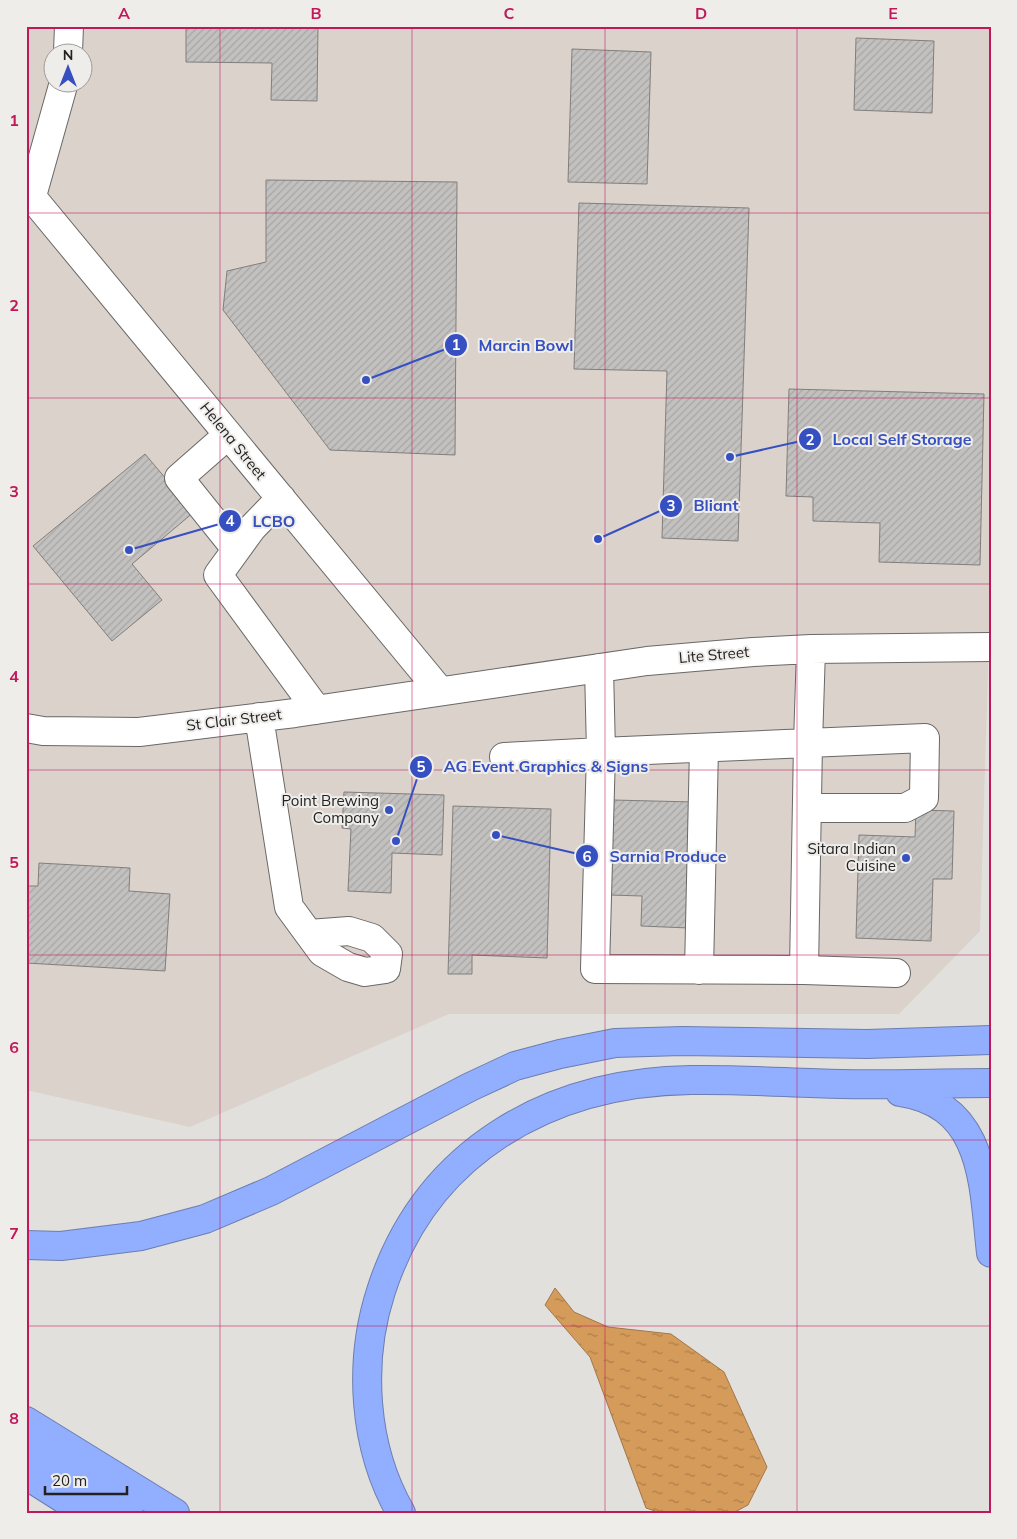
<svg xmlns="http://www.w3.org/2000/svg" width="1017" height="1539" viewBox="0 0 1017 1539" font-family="Mulish,sans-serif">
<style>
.built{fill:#dad2cb;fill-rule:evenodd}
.water{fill:url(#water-ripples);stroke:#a07749}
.building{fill:url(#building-hatch);stroke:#817e7c}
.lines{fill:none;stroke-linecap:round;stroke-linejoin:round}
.minor-casing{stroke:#6a6866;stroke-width:30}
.highway-casing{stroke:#6b7db1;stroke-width:30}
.minor{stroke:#fff;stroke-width:28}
.highway{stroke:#92aefe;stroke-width:28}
.grid{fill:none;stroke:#c2185b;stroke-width:1;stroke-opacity:0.55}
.poi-dot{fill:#364fc1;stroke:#efedea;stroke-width:2}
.labels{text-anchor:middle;stroke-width:4;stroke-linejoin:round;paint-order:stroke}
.street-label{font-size:15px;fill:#232222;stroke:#efedea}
.poi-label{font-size:15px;fill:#232222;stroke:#efedea;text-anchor:end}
.leader{fill:none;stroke:#364fc1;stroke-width:2}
.callout-dot{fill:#364fc1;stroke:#efedea;stroke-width:2}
.mark-label{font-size:15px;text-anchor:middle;font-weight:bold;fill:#fff}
.callout-label{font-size:16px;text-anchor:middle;font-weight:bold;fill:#364fc1;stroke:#efedea;stroke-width:4;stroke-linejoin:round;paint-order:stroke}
.neatline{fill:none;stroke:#c2185b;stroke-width:2}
.grid-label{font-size:16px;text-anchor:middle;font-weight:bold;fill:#c2185b}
</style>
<defs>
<pattern id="water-ripples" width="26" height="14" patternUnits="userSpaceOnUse" patternTransform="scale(1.25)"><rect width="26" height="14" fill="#d59b5a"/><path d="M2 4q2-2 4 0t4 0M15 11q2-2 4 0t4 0" fill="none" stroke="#ac7e4a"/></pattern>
<pattern id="building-hatch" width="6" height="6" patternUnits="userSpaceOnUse" patternTransform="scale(1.25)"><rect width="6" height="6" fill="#c3c1bf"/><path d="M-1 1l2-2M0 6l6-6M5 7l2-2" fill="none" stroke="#a7a6a4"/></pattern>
</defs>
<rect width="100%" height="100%" fill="#e2e0dd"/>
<path class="built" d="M26,26H991V573L980,931L899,1014H449L190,1127L26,1090ZM52,52H82V82H52Z"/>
<path class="water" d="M555,1288L574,1312L608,1327L671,1334L724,1372L767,1467L748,1505L733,1513H661L646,1508L590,1357L545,1305Z"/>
<path class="building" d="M186,26H318L317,101L271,100L272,63L186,62Z
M856,38L934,41L932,113L854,110Z
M572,49L651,52L647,184L568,182Z
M266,180L457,182L455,455L330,450L223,310L227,271L266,262Z
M579,203L749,208L738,541L662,538L667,371L574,369Z
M789,389L984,394L980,565L879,562L880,523L813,521V497L786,496Z
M145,454L194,512L132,564L162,600L112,641L33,546Z
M344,792L444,795L442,855L392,853L391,893L348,891L351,829L342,828Z
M613,800L693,802L689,928L641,926L642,896L610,895Z
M453,806L551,809L547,958L472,955V974H448Z
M916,810L954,811L952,879H933L931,941L856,938L859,835L915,837Z
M39,863L130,868L129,891L170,894L165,971L26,963V886H38Z"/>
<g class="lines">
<defs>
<path id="minor" d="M68,52L69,26
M26,190L440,691
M32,196L64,82
M228,435L179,478L236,549
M281,498L252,528L218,575L317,710
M599,668L601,752L808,743L811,649
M259,717L289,907L322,952L348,967L365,972L386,969L388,954L372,938L349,931L309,934
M26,728L43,731L139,732L295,713L647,661L753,652L811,649L991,647
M504,757L601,752L595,969L804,970L808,743L925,738L924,798L905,808H808
M699,970L704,748
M804,970L896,973"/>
<path id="highway" d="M900,1092C986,1105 983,1184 991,1253
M26,1245L61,1246L141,1236L205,1219L271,1191L470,1087L515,1066L560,1054L615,1043L682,1041L867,1044L991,1040
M26,1421L175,1513
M26,1448L129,1513
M26,1475L86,1513
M401,1513C363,1447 358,1362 381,1291C426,1151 549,1082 691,1080C741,1079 791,1083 841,1084C891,1085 941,1083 991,1083"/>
</defs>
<use href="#minor" class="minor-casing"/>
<use href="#highway" class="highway-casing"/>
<use href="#minor" class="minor"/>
<use href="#highway" class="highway"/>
</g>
<path class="grid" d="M220,26V1513M412,26V1513M605,26V1513M797,26V1513M26,213H991M26,398H991M26,584H991M26,770H991M26,955H991M26,1140H991M26,1326H991"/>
<g class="poi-dot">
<circle cx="389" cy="810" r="5"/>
<circle cx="906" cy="858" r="5"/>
</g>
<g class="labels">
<g class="street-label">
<text transform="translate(233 441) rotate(51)" y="5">Helena Street</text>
<text transform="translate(714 655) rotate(-5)" y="5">Lite Street</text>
<text transform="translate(234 720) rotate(-7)" y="5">St Clair Street</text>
</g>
<g class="poi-label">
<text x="379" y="806">Point Brewing<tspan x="379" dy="17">Company</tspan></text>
<text x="896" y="854">Sitara Indian<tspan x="896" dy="17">Cuisine</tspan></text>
</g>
</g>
<path class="leader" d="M366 380L456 345M730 457L810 439M598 539L671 506M129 550L230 521M396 841L421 767M496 835L587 856"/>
<g class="callout-dot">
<circle cx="366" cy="380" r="5"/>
<circle cx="730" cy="457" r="5"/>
<circle cx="598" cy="539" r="5"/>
<circle cx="129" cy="550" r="5"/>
<circle cx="396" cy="841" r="5"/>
<circle cx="496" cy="835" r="5"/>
<circle cx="456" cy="345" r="12"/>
<circle cx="810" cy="439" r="12"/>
<circle cx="671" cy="506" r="12"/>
<circle cx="230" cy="521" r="12"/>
<circle cx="421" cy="767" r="12"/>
<circle cx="587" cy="856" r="12"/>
</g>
<g class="mark-label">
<text x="456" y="350">1</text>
<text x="810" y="445">2</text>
<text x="671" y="511">3</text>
<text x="230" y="526">4</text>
<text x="421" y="772">5</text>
<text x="587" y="862">6</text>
</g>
<g class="callout-label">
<text x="526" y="351">Marcin Bowl</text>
<text x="902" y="445">Local Self Storage</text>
<text x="716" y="511">Bliant</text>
<text x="274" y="527">LCBO</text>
<text x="546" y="772">AG Event Graphics &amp; Signs</text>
<text x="668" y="862">Sarnia Produce</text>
</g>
<rect width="1017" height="1539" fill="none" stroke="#efedea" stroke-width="55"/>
<g transform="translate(68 68)"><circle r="24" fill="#efedea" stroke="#9d9c9a"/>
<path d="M0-4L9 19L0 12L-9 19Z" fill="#364fc1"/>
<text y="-8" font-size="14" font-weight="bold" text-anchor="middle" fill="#232222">N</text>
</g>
<path d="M45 1486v8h82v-8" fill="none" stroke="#232222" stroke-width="2.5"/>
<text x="52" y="1486" font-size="15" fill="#232222" stroke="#efedea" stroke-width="4" paint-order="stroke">20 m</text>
<rect x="28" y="28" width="962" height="1484" class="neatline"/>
<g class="grid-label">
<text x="124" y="19">A</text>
<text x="316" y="19">B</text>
<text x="509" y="19">C</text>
<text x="701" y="19">D</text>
<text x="893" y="19">E</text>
<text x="14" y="126">1</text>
<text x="14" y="311">2</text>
<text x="14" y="497">3</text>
<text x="14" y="682">4</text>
<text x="14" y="868">5</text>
<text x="14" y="1053">6</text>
<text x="14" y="1239">7</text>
<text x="14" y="1424">8</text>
</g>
</svg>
